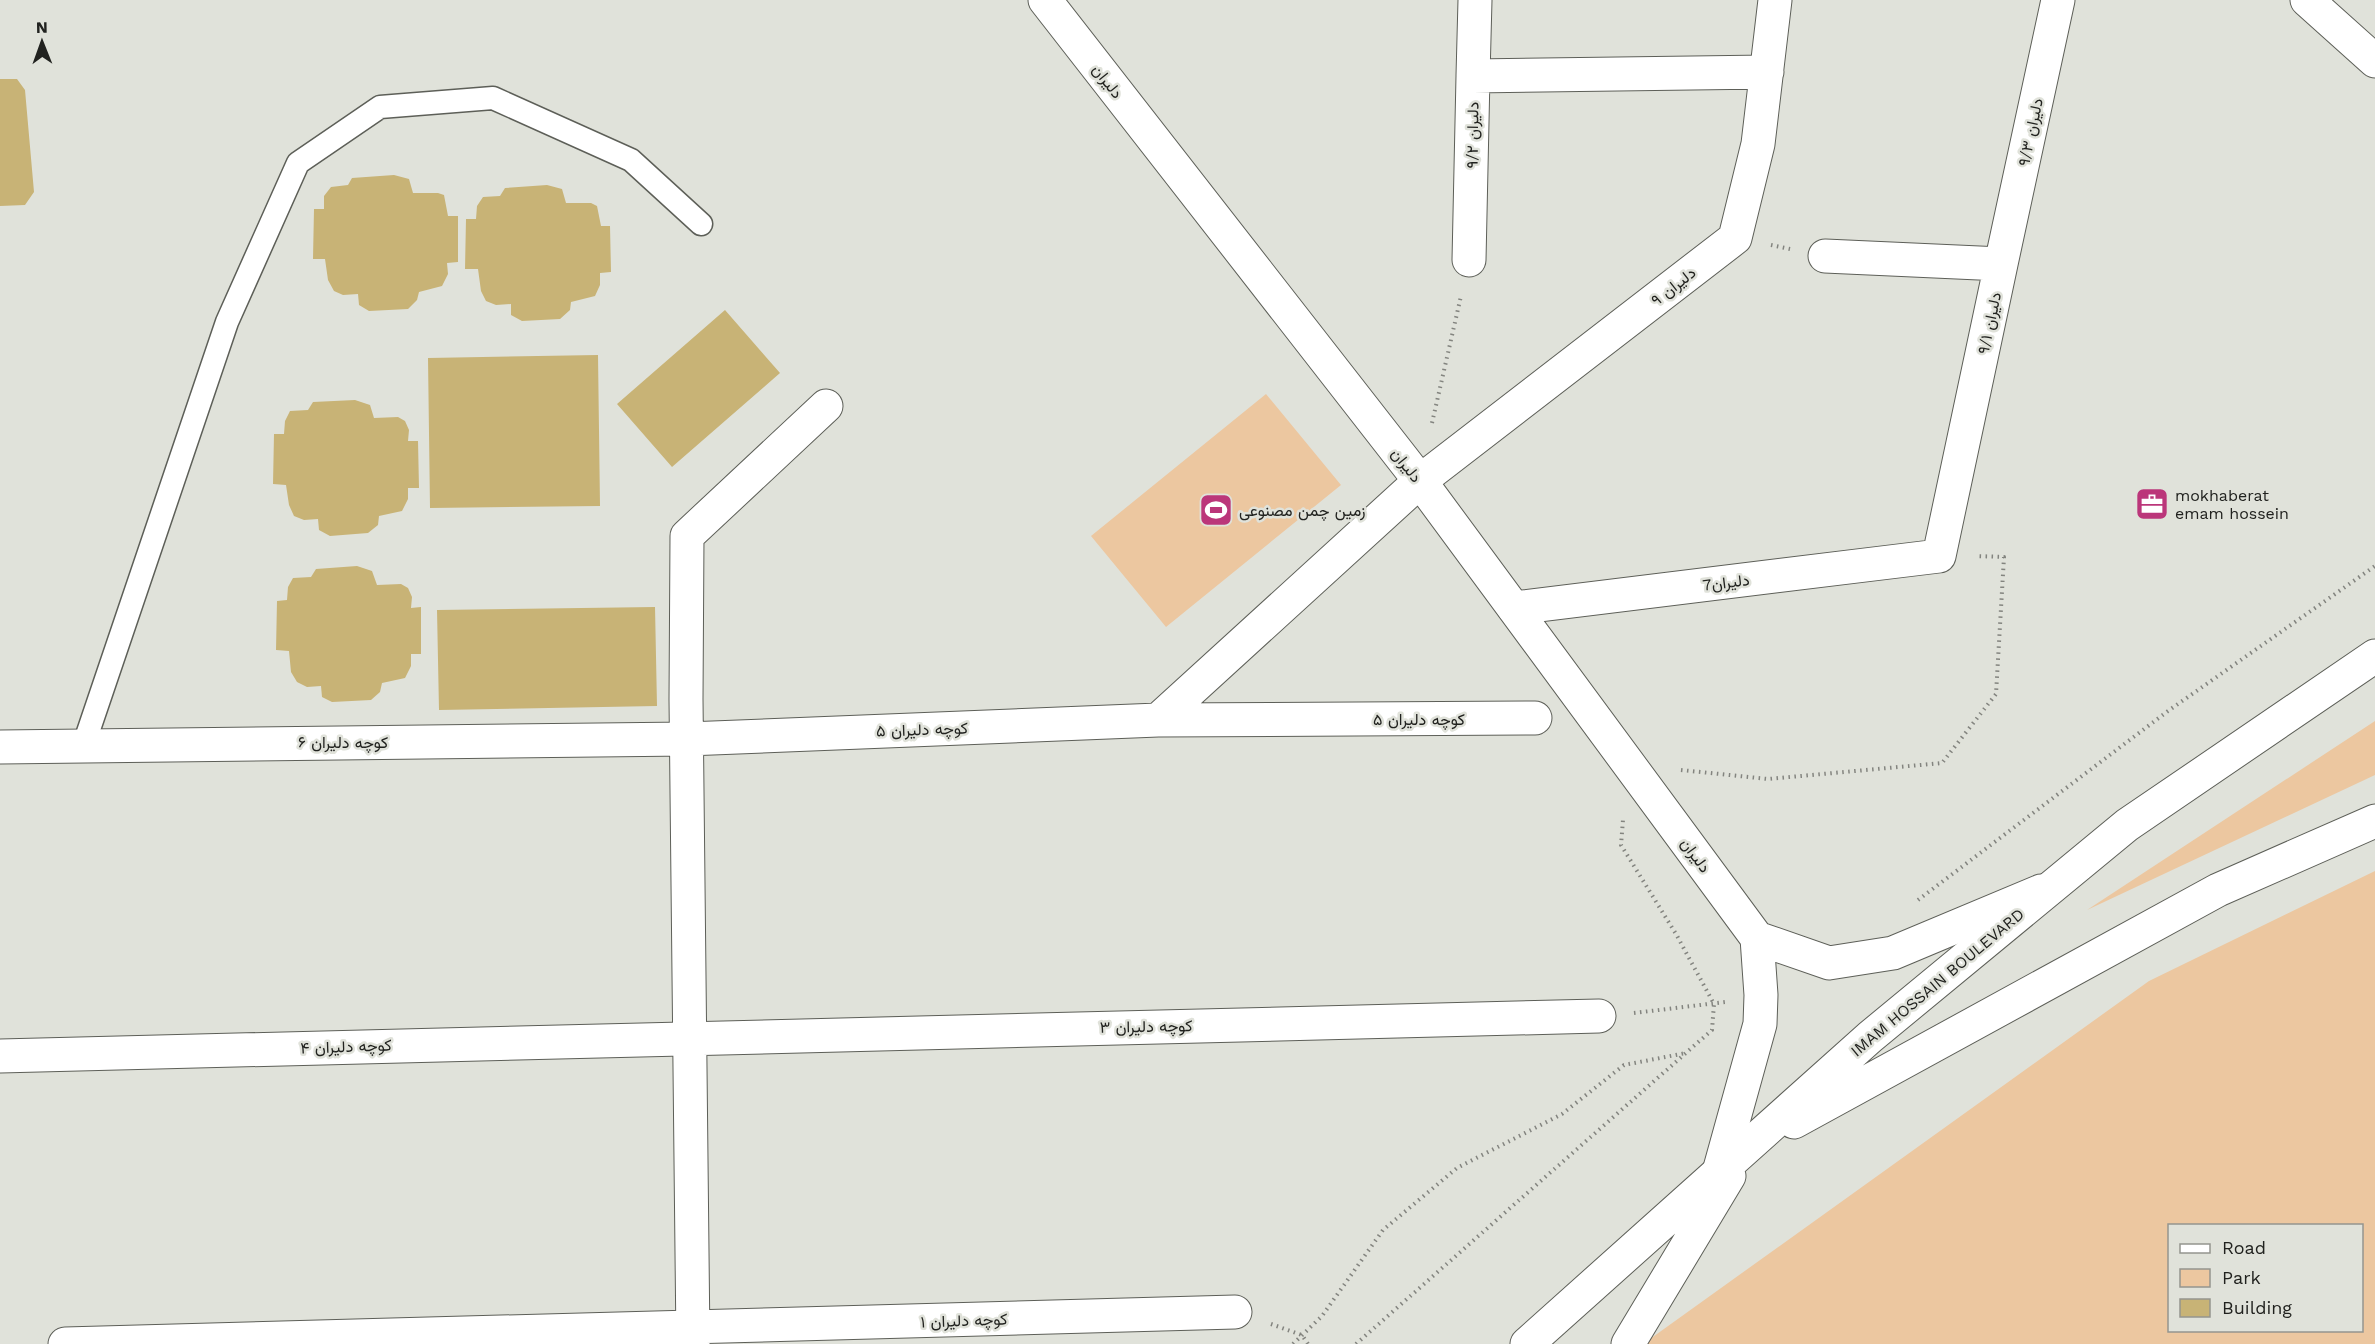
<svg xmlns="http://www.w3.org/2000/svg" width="2375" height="1344" viewBox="0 0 2375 1344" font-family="'Work Sans',Vazirmatn,sans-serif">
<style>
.green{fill:#ecc7a0;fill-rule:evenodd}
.building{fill:#c8b376}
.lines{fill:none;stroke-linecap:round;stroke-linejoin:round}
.service-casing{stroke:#5d5f58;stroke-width:25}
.minor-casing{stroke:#5d5f58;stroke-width:35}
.tertiary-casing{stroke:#5d5f58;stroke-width:35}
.primary-casing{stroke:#5d5f58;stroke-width:35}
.path{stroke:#83847f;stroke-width:4;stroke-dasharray:1.5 4.5;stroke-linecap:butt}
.service{stroke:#fff;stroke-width:22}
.minor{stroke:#fff;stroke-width:33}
.tertiary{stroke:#fff;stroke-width:33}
.primary{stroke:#fff;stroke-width:33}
.labels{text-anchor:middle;stroke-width:5;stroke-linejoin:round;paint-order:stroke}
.street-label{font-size:16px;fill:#21221f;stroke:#e0e2da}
.poi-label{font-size:16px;fill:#21221f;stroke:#e0e2da;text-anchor:start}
</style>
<rect width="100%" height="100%" fill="#e0e2da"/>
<path class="green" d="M1266,394L1341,485L1166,627L1091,536Z
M2375,721V775L2087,910Z
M2375,871V1344H1643L2149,981ZM2170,1226H2362V1330H2170Z"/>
<path class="building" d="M0,79H17L25,90L34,192L25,205L0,206Z
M394,175L409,179L413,193H438L444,195L448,216H458V262L447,263L448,274L442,286L419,292L417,300L408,309L369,311L359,305L358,294L343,295L334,291L328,280L325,259H313L314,209H324V196L331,187L348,185L352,178Z
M547,185L562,189L566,203H591L597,206L601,226H610L611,272L600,273V285L595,296L571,302L570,310L560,319L522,321L511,315V304L496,305L486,301L481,291L478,269H465L466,219H476L477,206L483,197L500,196L505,188Z
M725,310L780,373L672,467L617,404Z
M598,355L600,506L430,508L428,358Z
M355,400L370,405L374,418L398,417L405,421L409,430L408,441H418L419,488H408V499L402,511L379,516L378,525L368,533L330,536L319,530L318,519L304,520L294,516L289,505L286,485L273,484L274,434H284L285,421L290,411L308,410L313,402Z
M357,566L372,571L377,585L401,584L408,588L412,597L411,608L421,607V654H411V666L405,678L382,683L380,692L371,700L332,702L322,697L321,686L307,687L297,682L291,672L289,651L276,650L277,601L287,600L288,587L293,578L311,577L316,569Z
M655,607L657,706L439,710L437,610Z"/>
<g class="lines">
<defs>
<path id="service" d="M84,744L227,322L298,163L380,107L493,98L631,160L701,224"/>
<path id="minor" d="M2307,0L2375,61
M1473,76L1475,0
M1469,260L1473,76L1767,72
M2001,264L2058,0
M1514,608L1939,556L2001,264L1825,256
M1158,720L1420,481L1735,238L1758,144L1775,0
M0,747L687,739L1158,720L1535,718
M0,1056L1599,1016
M65,1344L1235,1312
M693,1344L686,699L687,536L826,406"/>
<path id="tertiary" d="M1045,0L1420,481L1757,938L1761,995L1760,1024L1719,1172
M1757,938L1829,963L1893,953L2041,891"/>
<path id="primary" d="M1794,1122L2218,890L2375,821
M1527,1344L1870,1037L2127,825L2375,656
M1628,1344L1729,1176"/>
</defs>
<use href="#service" class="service-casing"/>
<use href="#minor" class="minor-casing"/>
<use href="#tertiary" class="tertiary-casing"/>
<use href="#primary" class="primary-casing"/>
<path class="path" d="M1771,245L1790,249
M1432,423L1461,296
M1681,770L1768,779L1942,763L1996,694L2004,557L1976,556
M1918,900L2168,711L2375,566
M1634,1013L1725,1002
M1271,1324L1302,1335L1308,1344
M1293,1344L1322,1316L1383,1230L1457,1168L1562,1114L1624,1065L1686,1053
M1356,1344L1712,1030L1714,1004L1676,934L1621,845L1623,820"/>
<use href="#service" class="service"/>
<use href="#minor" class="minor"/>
<use href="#tertiary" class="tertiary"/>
<use href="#primary" class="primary"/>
</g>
<defs>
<symbol id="office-square" viewBox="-11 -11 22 22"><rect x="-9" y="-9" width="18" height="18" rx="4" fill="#bb367a" stroke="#e0e2da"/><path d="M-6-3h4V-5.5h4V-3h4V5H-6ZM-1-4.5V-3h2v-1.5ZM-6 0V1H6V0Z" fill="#fff"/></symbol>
<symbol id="stadium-square" viewBox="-11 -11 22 22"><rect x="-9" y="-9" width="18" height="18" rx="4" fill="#bb367a" stroke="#e0e2da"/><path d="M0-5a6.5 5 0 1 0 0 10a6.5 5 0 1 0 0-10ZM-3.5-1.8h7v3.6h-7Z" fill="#fff"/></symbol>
</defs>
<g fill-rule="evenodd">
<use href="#office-square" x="2133" y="485" width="38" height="38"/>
<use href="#stadium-square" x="1197" y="491" width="38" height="38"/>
</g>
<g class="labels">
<g class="street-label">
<text transform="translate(1108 81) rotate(52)" y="6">دلیران</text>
<text transform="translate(2030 132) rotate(-78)" y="6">دلیران ۹/۳</text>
<text transform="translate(1472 135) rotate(-89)" y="6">دلیران ۹/۲</text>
<text transform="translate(1673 286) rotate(-38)" y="6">دلیران ۹</text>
<text transform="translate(1989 323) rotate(-78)" y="6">دلیران ۹/۱</text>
<text transform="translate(1407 465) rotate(52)" y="6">دلیران</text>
<text transform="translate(1726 582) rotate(-7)" y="6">دلیران7</text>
<text x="1419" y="725">کوچه دلیران ۵</text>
<text transform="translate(922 729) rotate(-2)" y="6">کوچه دلیران ۵</text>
<text x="343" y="748">کوچه دلیران ۶</text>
<text transform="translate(1696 855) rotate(54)" y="6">دلیران</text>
<text transform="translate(1937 982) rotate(-40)" y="6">IMAM HOSSAIN BOULEVARD</text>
<text transform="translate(1146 1026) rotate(-1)" y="6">کوچه دلیران ۳</text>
<text transform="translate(346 1046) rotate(-2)" y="6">کوچه دلیران ۴</text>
<text transform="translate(964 1320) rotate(-2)" y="6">کوچه دلیران ۱</text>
</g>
<g class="poi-label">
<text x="2175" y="501">mokhaberat<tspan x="2175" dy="18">emam hossein</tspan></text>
<text x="1239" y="516">زمین چمن مصنوعی</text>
</g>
</g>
<rect x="2168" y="1224" width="195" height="108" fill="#e0e2da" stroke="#94958f" stroke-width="1.5"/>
<rect x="2180" y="1244" width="30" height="9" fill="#ffffff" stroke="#94958f" stroke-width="1.5"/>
<text x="2222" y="1254" font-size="18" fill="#21221f">Road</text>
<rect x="2180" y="1269" width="30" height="18" fill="#ecc7a0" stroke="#94958f" stroke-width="1.5"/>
<text x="2222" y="1284" font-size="18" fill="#21221f">Park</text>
<rect x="2180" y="1299" width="30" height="18" fill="#c8b376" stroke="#94958f" stroke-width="1.5"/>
<text x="2222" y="1314" font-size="18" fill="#21221f">Building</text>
<g transform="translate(42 42) rotate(359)" stroke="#e0e2da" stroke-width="4.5" paint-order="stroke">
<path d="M0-4.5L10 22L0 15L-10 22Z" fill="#21221f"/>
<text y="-9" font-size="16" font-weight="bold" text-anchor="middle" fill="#21221f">N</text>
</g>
</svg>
